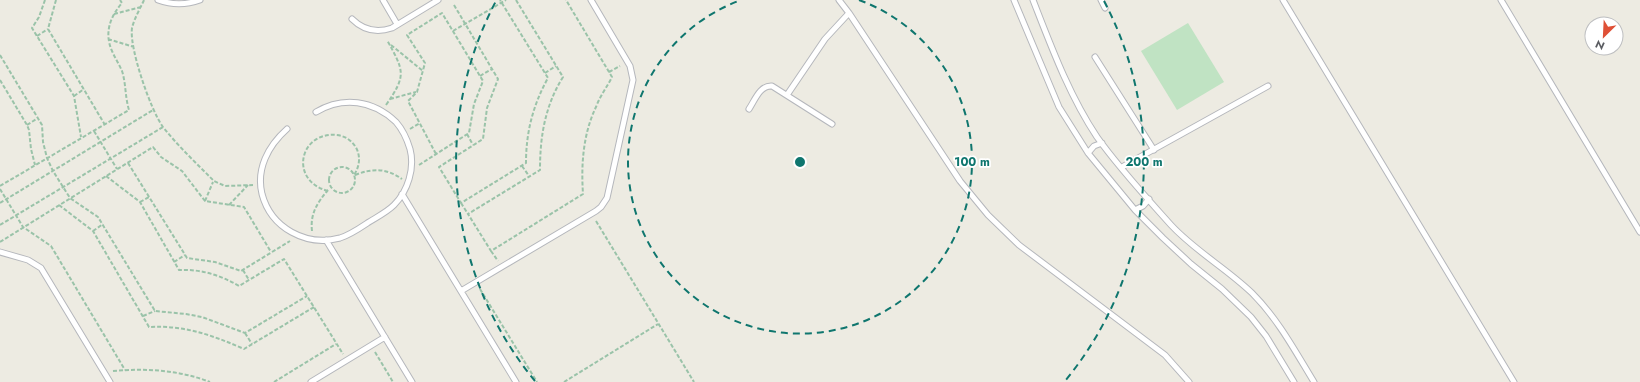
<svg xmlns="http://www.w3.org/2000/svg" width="1640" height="382" viewBox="0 0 1640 382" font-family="Jost,sans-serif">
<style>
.green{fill:#c0e3c3}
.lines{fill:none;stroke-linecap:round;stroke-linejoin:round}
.lane-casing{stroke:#b5b7bc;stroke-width:7}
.path{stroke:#9ac3a9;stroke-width:2;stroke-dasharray:4 2;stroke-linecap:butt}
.lane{stroke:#fff;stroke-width:5}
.ring{fill:none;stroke:#0f766e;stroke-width:2;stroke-dasharray:7 5}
.centre{fill:#0f766e;stroke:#fff;stroke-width:2}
.ring-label{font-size:12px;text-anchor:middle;font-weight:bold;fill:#0f766e;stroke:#fff;stroke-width:3.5;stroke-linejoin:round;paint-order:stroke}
</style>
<rect width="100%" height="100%" fill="#edebe2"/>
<path class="green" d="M1188,23L1224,82L1177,110L1141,51Z"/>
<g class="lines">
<defs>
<path id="lane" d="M158,0C172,5 186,5 200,0
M383,0L397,24
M839,0L849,13L960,181L988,215L1019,245L1165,355L1189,382
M1014,0L1059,107L1088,153L1135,210L1163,238L1191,264L1222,289L1251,317L1266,336L1294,382
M1033,0C1051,46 1069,95 1097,137C1119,168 1146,197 1171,225C1195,251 1226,268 1252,293C1278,319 1295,351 1314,382
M1101,0L1105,8
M1283,0L1514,382
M1501,0L1640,232
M352,19C363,30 377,33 392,28L438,0
M1095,57L1154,150
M787,95L825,39L849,13
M749,109C755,100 760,85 772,86L832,124
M287,129C268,146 256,169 262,194C271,228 306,247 340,238C350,235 360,228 369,222C377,217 387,212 394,205C408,191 415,168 410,149C407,139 403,130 396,122C373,100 343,96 316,112
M1088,153L1094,146L1102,143
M1122,167L1268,86
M402,194L516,382
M1135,210L1143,206L1149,199
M326,240L412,382
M0,252L28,260L41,268L110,382
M461,291L596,211L601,207L607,198L633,80L630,66L591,0
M311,382L385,337"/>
</defs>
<use href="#lane" class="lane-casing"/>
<path class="path" d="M45,0L39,17L32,28L74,96L81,137
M56,0L48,29L105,125
M144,0C140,9 134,19 132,28C129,48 151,111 163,127C178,146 197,164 214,181L225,186L253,185
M516,0L563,77C545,106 540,136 540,170L468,214L491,251L583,194C581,165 583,134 596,107C600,96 607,87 612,77L566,0
M454,5L498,79L487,108L483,139L439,167L461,203L526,163C526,132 533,105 548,78L500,0
M114,14L141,7
M453,31L506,0
M37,36L48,29
M108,39L134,47
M391,45L423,71
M0,55L42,125L43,142L47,158L53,171L70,198L98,217L155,311L186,314L202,317L245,333L307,296
M609,72L620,66
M545,73L556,66
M480,76L492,69
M0,80L27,125L29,130L31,149L35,165
M74,96L84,89
M390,99L416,92
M386,105C407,75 404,71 387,40
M27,125L38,118
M410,129L420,123
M94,131L117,169
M467,134L473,145
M128,163L187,258L215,262L241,271L290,241
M419,165L469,133L474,104L483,81L442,13L407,35L425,63L417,92L408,101L436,154
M522,166L529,176
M329 180a13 13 0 1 1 26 0a13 13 0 1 1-26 0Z
M355,175C373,168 386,168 402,179
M106,176L140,202L179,270C201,269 220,275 239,286L284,259L343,354
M0,186L129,110C125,97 126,83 122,71C119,64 115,58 112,51C104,33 110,17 122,3L120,0
M0,189L23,227L51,246L125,370
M328,191C288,180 300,131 337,135C344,136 350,139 355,146C361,155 360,166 354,175
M205,201L213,182
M140,202L149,197
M0,203L153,110
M461,203L468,214
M59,205L93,231L149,327C184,325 212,335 244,349L314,307
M229,205L248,185
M596,221L694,382
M0,225L163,127
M93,231L103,224
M312,231C310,214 317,203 328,190
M0,242L153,147L161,157L182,171L205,201L244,207L271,252
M491,251L498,261
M174,262L185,255
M243,270L249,280
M480,289L537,382
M143,316L155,311
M245,333L252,344
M375,352L393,382
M113,371C146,368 179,370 210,382
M274,382L336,344
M564,382L658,324"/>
<use href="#lane" class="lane"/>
</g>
<g class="ring">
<path d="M859 0A172 172 0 1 1 741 0"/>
<path d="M535 381A344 344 0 0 1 496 1M1104 1A344 344 0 0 1 1065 381"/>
</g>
<circle cx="800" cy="162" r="6" class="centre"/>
<g class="ring-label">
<text x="972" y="166">100 m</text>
<text x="1144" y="166">200 m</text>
</g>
<g transform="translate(1604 36) rotate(204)"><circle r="19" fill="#ffffff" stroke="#bdbec0"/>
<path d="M0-3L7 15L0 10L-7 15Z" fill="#df5036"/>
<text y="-6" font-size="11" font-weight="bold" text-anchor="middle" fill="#5b5d62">N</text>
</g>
</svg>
